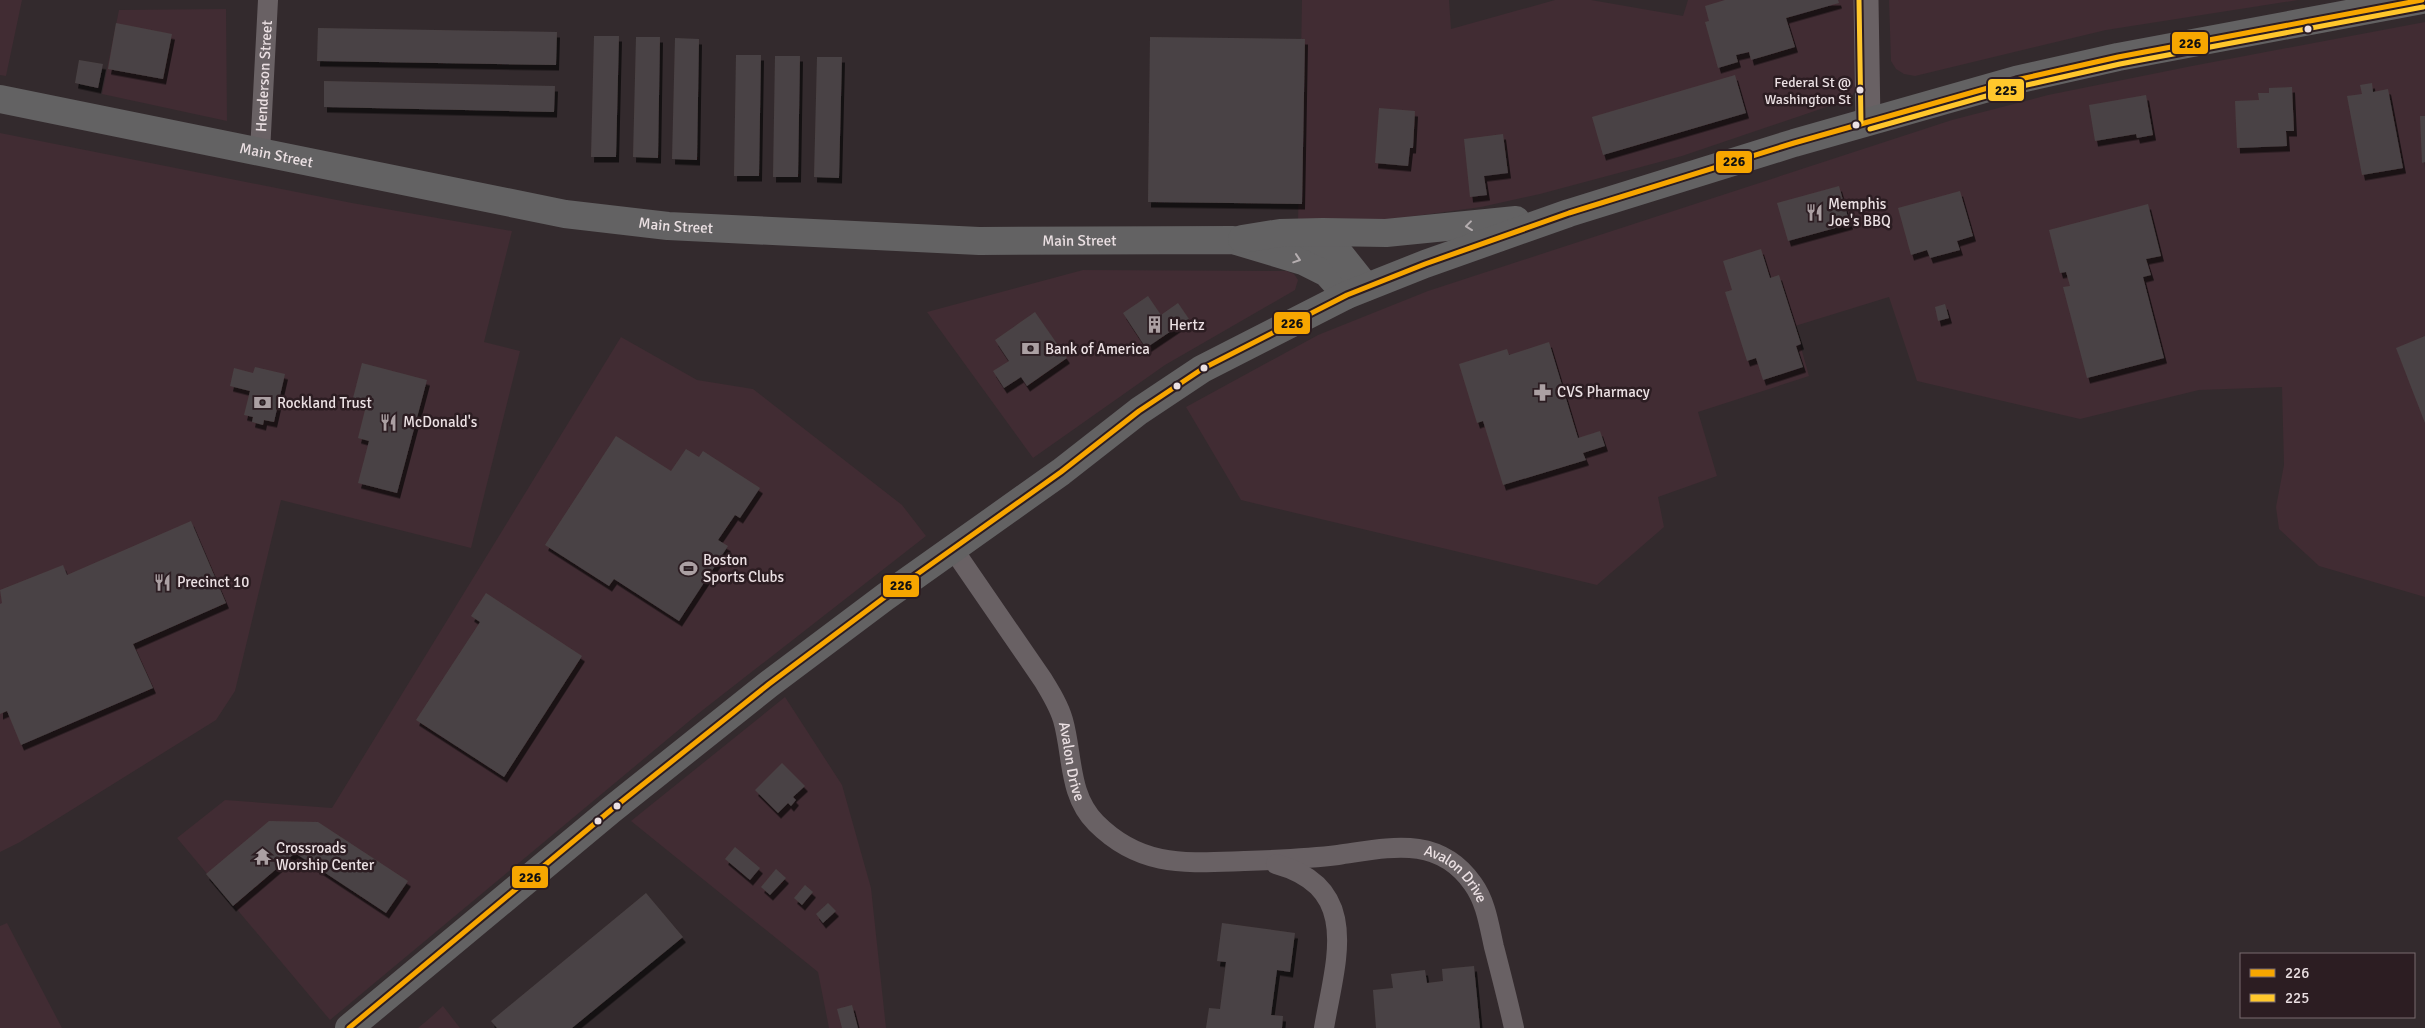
<svg xmlns="http://www.w3.org/2000/svg" width="2425" height="1028" viewBox="0 0 2425 1028" font-family="Signika,sans-serif">
<style>
.built{fill:#412c33}
.building{fill:#4a4244;filter:url(#shadow)}
.lines{fill:none;stroke-linecap:round;stroke-linejoin:round}
.minor{stroke:#696164;stroke-width:20}
.tertiary{stroke:#696164;stroke-width:25}
.primary{stroke:#636263;stroke-width:28}
.bus-1-casing{stroke:#2c1d22;stroke-width:9}
.bus-2-casing{stroke:#2c1d22;stroke-width:9}
.bus-1{stroke:#f7a600;stroke-width:5}
.bus-2{stroke:#ffc72c;stroke-width:5}
.oneway{stroke:#b5aeb0}
.bus-dot{fill:#ebe0e3;stroke:#2c1d22;stroke-width:2}
.labels{text-anchor:middle;stroke-width:5;stroke-linejoin:round;paint-order:stroke}
.bus-label{font-size:14px;fill:#ebe0e3;stroke:#2c1d22;text-anchor:end}
.street-label{font-size:15px;fill:#ebe0e3;stroke:#2c1d22}
.poi-label{font-size:15px;fill:#ebe0e3;stroke:#2c1d22;text-anchor:start}
.line-badge{stroke:#2c1d22;stroke-width:2}
.pale-badge-label{font-size:14px;text-anchor:middle;font-weight:bold;fill:#111}
</style>
<defs>
<filter id="shadow"><feDropShadow dx="3" dy="5.5" stdDeviation="0" flood-color="#0009"/></filter>
</defs>
<rect width="100%" height="100%" fill="#332a2d"/>
<path class="built" d="M0,0H22L6,76L0,75Z
M1302,0H1449L1451,29L1555,0H1591L1683,16L1688,0H1854L1855,91L1850,99L1682,156L1540,194L1481,207L1423,215L1382,220L1298,224Z
M1889,0H2298L2106,30L1915,76L1904,74L1896,69L1891,61Z
M226,9L227,121L102,94L119,10Z
M2425,22V597L2319,566L2279,529L2276,507L2284,465L2282,387L2199,390L2080,419L1917,381L1889,297L1795,326L1809,376L1698,412L1717,476L1658,497L1664,527L1597,585L1241,500L1186,407L1318,335L1428,291L1952,120L2048,95L2192,66Z
M0,133L352,203L512,231L484,342L520,351L471,548L281,500L235,691L216,720L20,842L0,852Z
M1083,270L1287,271L1294,274L1298,280L1295,290L1165,365L1033,458L927,312Z
M621,337L697,380L753,389L902,505L926,536L699,713L330,1020L177,838L225,800L332,808Z
M785,697L842,785L871,888L886,1028H829L818,972L631,821Z
M7,923L62,1028H0V926Z
M443,1006L460,1028H418L430,1018Z"/>
<path class="building" d="M1725,0H1838L1839,3L1786,18L1795,47L1751,60L1749,52L1736,55L1738,62L1718,68L1705,22L1709,21L1705,6Z
M116,23L172,34L163,79L108,69Z
M318,28L557,32L556,65L317,61Z
M594,36H619L616,157H591Z
M636,37H660L658,158L633,157Z
M1150,37L1305,39L1302,204L1148,202Z
M675,38L699,39L697,160L672,159Z
M736,55H761L759,176H734Z
M775,56H800L798,177H773Z
M817,57H842L839,178L814,177Z
M79,60L103,64L98,88L75,83Z
M1735,75L1746,113L1603,155L1592,117Z
M324,81L555,86L554,112L324,107Z
M2372,83L2373,92L2388,89L2403,168L2362,175L2347,96L2362,94L2360,85Z
M2292,87L2294,131H2286L2287,146L2237,148L2235,101L2259,100L2258,93H2269V88Z
M2146,95L2153,135L2137,138L2136,134L2095,141L2089,105Z
M1379,108L1415,111L1413,148H1410L1408,166L1375,163Z
M2420,116H2425V162L2422,163Z
M1503,134L1508,173L1484,176L1487,195L1470,197L1464,139Z
M1839,186L1850,224L1788,241L1777,203Z
M1960,191L1973,236L1957,241L1960,250L1930,258L1927,250L1911,255L1898,208Z
M2148,204L2161,256L2146,259L2151,275L2143,277L2164,358L2087,378L2063,287L2070,286L2066,272L2060,273L2049,230Z
M1761,249L1770,278L1779,275L1801,344L1796,346L1803,367L1763,380L1756,358L1747,361L1725,292L1732,290L1723,261Z
M1148,296L1161,315L1178,303L1189,319L1146,348L1123,313Z
M1945,304L1949,318L1938,321L1935,307Z
M1035,312L1067,358L1027,386L1021,377L1004,388L993,371L1009,361L995,340Z
M2425,336V423L2396,348Z
M1549,342L1578,438L1600,431L1605,446L1583,453L1586,460L1503,485L1483,421L1477,423L1459,364L1507,349L1509,355Z
M362,363L427,380L397,493L358,483L369,441L358,438L366,406L352,402Z
M255,367L285,374L274,422L264,420L263,425L252,422L253,417L244,415L250,391L230,386L234,368L253,373Z
M616,436L671,471L686,449L699,457L703,451L760,488L740,518L735,515L718,540L728,546L679,621L614,579L609,586L545,545Z
M191,521L226,603L133,644L153,688L21,745L7,711L0,714V604L2,603L0,590L63,565L67,575Z
M486,593L582,656L504,777L416,720L480,622L471,616Z
M782,763L805,786L793,797L796,800L791,806L788,803L778,813L755,790Z
M269,821L318,822L408,881L386,913L295,853L233,906L206,874Z
M735,847L760,868L750,880L725,859Z
M776,869L786,878L770,895L761,887Z
M805,885L813,892L802,905L794,898Z
M646,893L683,937L572,1028H497L491,1021Z
M828,903L836,911L823,923L816,914Z
M1222,923L1295,933L1290,972L1277,970L1271,1015L1283,1016L1282,1028H1206L1209,1008L1220,1009L1226,962L1217,961Z
M1474,966L1480,1028H1376L1373,990L1393,988L1391,974L1425,970L1427,983L1443,981L1442,969Z
M852,1005L858,1028H842L837,1009Z"/>
<g class="lines">
<g class="minor">
<path id="s1" d="M260,152L268,0"/>
<path id="s2" d="M953,549L1043,680C1051,693 1059,706 1063,720C1073,755 1068,795 1096,823C1141,868 1186,863 1244,861C1275,860 1307,859 1338,855C1388,848 1438,834 1473,884C1486,902 1489,925 1494,947C1501,974 1508,1001 1514,1028"/>
<path d="M1276,864C1363,888 1335,962 1324,1028"/>
</g>
<path class="tertiary" d="M1866,0L1868,122"/>
<g class="primary">
<path id="s3" d="M0,99L565,214L668,226L979,241L1233,240L1303,261L1327,273L1347,295"/>
<path d="M1305,234L1335,248L1366,287"/>
<path d="M1242,239L1280,233L1323,232L1386,233L1516,220"/>
<path d="M349,1028L611,810L769,684L885,597L1061,472L1139,411L1202,369L1347,295L1425,264L1569,213L1794,143L2016,80L2118,57L2422,0"/>
</g>
<defs>
<path id="bus-1" d="M349,1028L611,810L769,684L885,597L1061,472L1139,411L1202,369L1347,295L1425,264L1569,213L1794,143L2016,80L2118,57L2422,0"/>
<path id="bus-2" d="M1859,0L1861,122
M1870,129L2018,87L2120,64L2423,7"/>
</defs>
<use href="#bus-1" class="bus-1-casing"/>
<use href="#bus-2" class="bus-2-casing"/>
<use href="#bus-1" class="bus-1"/>
<use href="#bus-2" class="bus-2"/>
</g>
<defs><path id="oneway-chevron" d="M-2-3.5L2.5 0L-2 3.5" fill="none" stroke-width="1.6" stroke-linecap="round" stroke-linejoin="round" transform="scale(1.25)"/></defs>
<g class="oneway">
<use href="#oneway-chevron" transform="translate(1469 226) rotate(173)"/>
<use href="#oneway-chevron" transform="translate(1297 259) rotate(18)"/>
</g>
<defs>
<symbol id="restaurant-bare" viewBox="-9 -9 18 18"><path d="M-5-6h1v4h1v-4h1v4h1v-4h1v5L-1.5 .5V6h-2V.5L-5-1ZM5-6V6H3V1.5H1.5Q1.5-4 5-6Z" fill="#aba0a3" stroke="#2c1d22" stroke-width="2.5" paint-order="stroke"/></symbol>
<symbol id="building-bare" viewBox="-9 -9 18 18"><path d="M-4-6H4V6H1V3H-1V6H-4ZM-2.5-4.3h1.7v1.8h-1.7ZM.8-4.3h1.7v1.8H.8ZM-2.5-1h1.7V.8h-1.7ZM.8-1h1.7V.8H.8Z" fill="#aba0a3" stroke="#2c1d22" stroke-width="2.5" paint-order="stroke"/></symbol>
<symbol id="bank-bare" viewBox="-9 -9 18 18"><path d="M-6-4H6V4H-6ZM0-2.3a2.3 2.3 0 1 0 0 4.6a2.3 2.3 0 1 0 0-4.6Z" fill="#aba0a3" stroke="#2c1d22" stroke-width="2.5" paint-order="stroke"/></symbol>
<symbol id="pharmacy-bare" viewBox="-9 -9 18 18"><path d="M-2-6h4v4h4v4h-4v4h-4v-4h-4v-4h4Z" fill="#aba0a3" stroke="#2c1d22" stroke-width="2.5" paint-order="stroke"/></symbol>
<symbol id="stadium-bare" viewBox="-9 -9 18 18"><path d="M0-5a6.5 5 0 1 0 0 10a6.5 5 0 1 0 0-10ZM-3.5-1.8h7v3.6h-7Z" fill="#aba0a3" stroke="#2c1d22" stroke-width="2.5" paint-order="stroke"/></symbol>
<symbol id="temple-bare" viewBox="-9 -9 18 18"><path d="M0-6L5-2H3V0L6.5 2.5H4V6H1.5V3h-3V6H-4V2.5H-6.5L-3 0V-2H-5Z" fill="#aba0a3" stroke="#2c1d22" stroke-width="2.5" paint-order="stroke"/></symbol>
</defs>
<g fill-rule="evenodd">
<use href="#restaurant-bare" x="1802" y="200" width="25" height="25"/>
<use href="#building-bare" x="1142" y="312" width="25" height="25"/>
<use href="#bank-bare" x="1018" y="336" width="25" height="25"/>
<use href="#pharmacy-bare" x="1530" y="380" width="25" height="25"/>
<use href="#bank-bare" x="250" y="390" width="25" height="25"/>
<use href="#restaurant-bare" x="376" y="410" width="25" height="25"/>
<use href="#stadium-bare" x="676" y="556" width="25" height="25"/>
<use href="#restaurant-bare" x="150" y="570" width="25" height="25"/>
<use href="#temple-bare" x="250" y="844" width="25" height="25"/>
</g>
<g class="bus-dot">
<circle cx="2308" cy="29" r="4.5"/>
<circle cx="1860" cy="90" r="4.5"/>
<circle cx="1856" cy="125" r="4.5"/>
<circle cx="1204" cy="368" r="4.5"/>
<circle cx="1177" cy="386" r="4.5"/>
<circle cx="617" cy="806" r="4.5"/>
<circle cx="598" cy="821" r="4.5"/>
</g>
<g class="labels">
<g class="bus-label">
<text x="1851" y="87">Federal St @<tspan x="1851" dy="17">Washington St</tspan></text>
</g>
<g class="street-label">
<text dy="5" stroke="none"><textPath href="#s1" startOffset="76">Henderson Street</textPath></text>
<text dy="5" stroke="none"><textPath href="#s3" startOffset="282">Main Street</textPath></text>
<text dy="5" stroke="none"><textPath href="#s3" startOffset="688">Main Street</textPath></text>
<text dy="5" stroke="none"><textPath href="#s3" startOffset="1092">Main Street</textPath></text>
<text dy="5" stroke="none"><textPath href="#s2" startOffset="246">Avalon Drive</textPath></text>
<text dy="5" stroke="none"><textPath href="#s2" startOffset="694">Avalon Drive</textPath></text>
</g>
<g class="poi-label">
<text x="1828" y="209">Memphis<tspan x="1828" dy="17">Joe's BBQ</tspan></text>
<text x="1169" y="330">Hertz</text>
<text x="1045" y="354">Bank of America</text>
<text x="1557" y="397">CVS Pharmacy</text>
<text x="277" y="408">Rockland Trust</text>
<text x="403" y="427">McDonald's</text>
<text x="703" y="565">Boston<tspan x="703" dy="17">Sports Clubs</tspan></text>
<text x="177" y="587">Precinct 10</text>
<text x="276" y="853">Crossroads<tspan x="276" dy="17">Worship Center</tspan></text>
</g>
</g>
<g class="line-badge">
<rect x="2171" y="31" width="38" height="24" rx="5" fill="#f7a600"/>
<rect x="1987" y="78" width="38" height="24" rx="5" fill="#ffc72c"/>
<rect x="1715" y="150" width="38" height="24" rx="5" fill="#f7a600"/>
<rect x="1273" y="311" width="38" height="24" rx="5" fill="#f7a600"/>
<rect x="882" y="574" width="38" height="24" rx="5" fill="#f7a600"/>
<rect x="511" y="865" width="38" height="24" rx="5" fill="#f7a600"/>
</g>
<g class="pale-badge-label">
<text x="2190" y="48">226</text>
<text x="2006" y="95">225</text>
<text x="1734" y="166">226</text>
<text x="1292" y="328">226</text>
<text x="901" y="590">226</text>
<text x="530" y="882">226</text>
</g>
<rect x="2240" y="953" width="175" height="65" fill="#2c1d22" stroke="#786b6f"/>
<rect x="2250" y="969" width="25" height="8" fill="#f7a600" stroke="#786b6f"/>
<text x="2285" y="978" font-size="15" fill="#ebe0e3">226</text>
<rect x="2250" y="994" width="25" height="8" fill="#ffc72c" stroke="#786b6f"/>
<text x="2285" y="1003" font-size="15" fill="#ebe0e3">225</text>
</svg>
